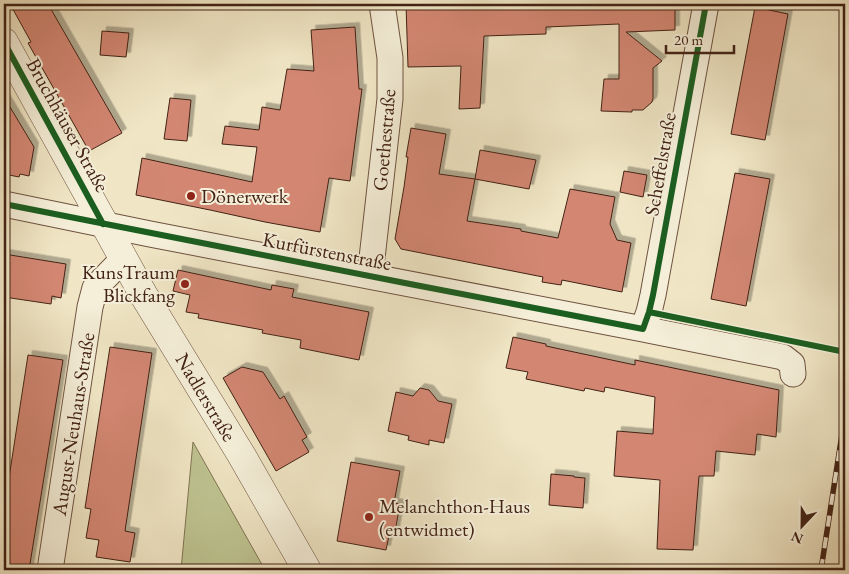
<svg xmlns="http://www.w3.org/2000/svg" width="849" height="574" viewBox="0 0 849 574" font-family="'EB Garamond',serif">
<style>
.green{fill:#bec491;stroke:#807353}
.building{fill:#d38773;stroke:#422215;filter:url(#shadow)}
.lines{fill:none;stroke-linecap:round;stroke-linejoin:round}
.minor-casing{stroke:#6e5341;stroke-width:27}
.tertiary-casing{stroke:#6e5341;stroke-width:29}
.minor{stroke:#f5efd9;stroke-width:25}
.tertiary{stroke:#f5efd9;stroke-width:28}
.rail-casing{stroke:#422215;stroke-width:5.5}
.rail{stroke:#f5efd9;stroke-width:4;stroke-dasharray:11;stroke-linecap:butt}
.cycleway-casing{stroke:#f5efd9;stroke-width:9}
.cycleway{stroke:#1b5e20;stroke-width:6}
.poi-dot{fill:#8f2418;stroke:#f5efd9;stroke-width:2}
.labels{text-anchor:middle;stroke-width:4;stroke-linejoin:round;paint-order:stroke}
.street-label{font-size:20px;fill:#422215;stroke:#f5efd9}
.poi-label{font-size:20px;fill:#422215;stroke:#f5efd9;text-anchor:start}
</style>
<defs>
<filter id="shadow"><feDropShadow dx="4.5" dy="-4.5" stdDeviation="0" flood-color="#0004"/></filter>
</defs>
<rect width="100%" height="100%" fill="#f0e6c5"/>
<filter id="stains"><feTurbulence type="fractalNoise" baseFrequency=".004" numOctaves="4"/><feColorMatrix values="0 0 0 0 .2 0 0 0 0 .09 0 0 0 0 .02 0 0 0 .5 -.17"/></filter>
<radialGradient id="worn" r=".72"><stop offset=".6" stop-color="#630" stop-opacity="0"/><stop offset="1" stop-color="#630" stop-opacity=".3"/></radialGradient>
<path class="green" d="M193,442L265,570H181Z"/>
<path class="building" d="M10,4H48L122,133L89,151L28,43L31,42Z
M406,4H675V30L626,32L662,61L653,68V98L652,102L643,110H632V112L601,111L604,79H619V24L546,27V34L484,36L480,108L459,109L461,66L408,67Z
M755,7L788,14L765,140L731,134Z
M355,27L359,89H362L350,181L329,178L320,232L265,222L210,210L136,195L142,158L252,182L257,147L222,144L225,126L259,130L262,107L280,110L287,69L314,71L311,30Z
M102,31L129,33L126,57L100,55Z
M4,97L34,147L29,176L20,174L19,177L4,174Z
M170,98L191,100L187,141L164,139Z
M411,128L446,134L439,174L475,179L480,150L536,160L529,189L475,179L467,221L521,229V231L558,238L570,189L615,197L610,224L617,240L631,243L622,292L562,280L561,285L542,282L543,277L401,249L395,239L404,187L408,157H406Z
M624,171L647,175L643,197L620,192Z
M735,173L770,179L746,306L711,299Z
M4,254L66,264L61,298L52,296L51,304L4,297Z
M178,270L271,290L272,285L294,289L292,297L369,312L359,360L300,348L301,340L262,333L263,330L198,318L199,314L186,312L190,295L173,291Z
M513,337L546,344V346L635,365V360L779,390L776,437L757,434L755,455L716,451L714,476H699L693,550L657,549L660,480L614,476L617,431L653,434L655,397L605,387L604,392L585,388L584,391L526,379L528,372L506,368Z
M110,347L152,353L125,531L135,533L130,562L96,557L99,540L86,538L91,509L85,508Z
M28,355L63,360L29,570H4V510Z
M242,367L263,372L280,399L284,396L307,437L302,440L309,452L276,471L223,378Z
M420,388L429,390L438,401L452,404L444,443L429,440V445L408,440L409,436L388,431L396,392L413,396Z
M351,462L400,471L394,503L400,504L395,532L390,531L386,550L337,541Z
M551,474L574,476V477L585,478L583,508L549,505Z"/>
<g class="lines">
<defs>
<path id="minor" d="M4,204L150,234L643,329L783,357L792,364L793,374
M370,276L390,99V58L382,4
M643,329L649,312L653,295L706,4
M50,570L90,307L95,288L123,259"/>
<path id="tertiary" d="M4,42L143,294L242,456L307,570"/>
</defs>
<use href="#minor" class="minor-casing"/>
<use href="#tertiary" class="tertiary-casing"/>
<use href="#minor" class="minor"/>
<use href="#tertiary" class="tertiary"/>
<defs>
<path id="rail" d="M821,570L845,415"/>
</defs>
<use href="#rail" class="rail-casing"/>
<use href="#rail" class="rail"/>
<defs>
<path id="cycleway" d="M4,42L103,224
M4,204L410,284L643,329L649,312L653,295L706,4
M649,312L845,352"/>
</defs>
<use href="#cycleway" class="cycleway-casing"/>
<use href="#cycleway" class="cycleway"/>
</g>
<g class="poi-dot">
<circle cx="191" cy="196" r="5"/>
<circle cx="185" cy="284" r="5"/>
<circle cx="369" cy="517" r="5"/>
</g>
<g class="labels">
<g class="street-label">
<text transform="translate(68 125) rotate(61)" y="7">Bruchhäuser Straße</text>
<text transform="translate(384 140) rotate(-85)" y="7">Goethestraße</text>
<text transform="translate(660 164) rotate(-80)" y="7">Scheffelstraße</text>
<text transform="translate(327 251) rotate(11)" y="7">Kurfürstenstraße</text>
<text transform="translate(206 397) rotate(59)" y="7">Nadlerstraße</text>
<text transform="translate(73 424) rotate(-81)" y="7">August-Neuhaus-Straße</text>
</g>
<g class="poi-label">
<text x="201" y="203">Dönerwerk</text>
<text x="175" y="279" text-anchor="end">KunsTraum<tspan x="175" dy="23">Blickfang</tspan></text>
<text x="379" y="513">Melanchthon-Haus<tspan x="379" dy="23">(entwidmet)</tspan></text>
</g>
</g>
<rect width="849" height="574" fill="none" stroke="#f0e6c5" stroke-width="20"/>
<rect x="5" y="5" width="839" height="564" fill="none" stroke="#422215" stroke-width="2.5"/>
<rect x="10" y="10" width="829" height="554" fill="none" stroke="#422215"/>
<g transform="translate(802 526) rotate(202)" stroke="#f5efd9" stroke-width="4" paint-order="stroke">
<path d="M0-4L9 19L0 12L-9 19Z" fill="#422215"/>
<text y="-8" font-size="14" font-weight="bold" text-anchor="middle" fill="#422215">N</text>
</g>
<path d="M666 45v8h68v-8" fill="none" stroke="#422215" stroke-width="2.5"/>
<text x="674" y="45" font-size="15" fill="#422215" stroke="#f5efd9" stroke-width="4" paint-order="stroke">20 m</text>
<rect width="100%" height="100%" filter="url(#stains)"/>
<rect width="100%" height="100%" fill="url(#worn)"/>
</svg>
